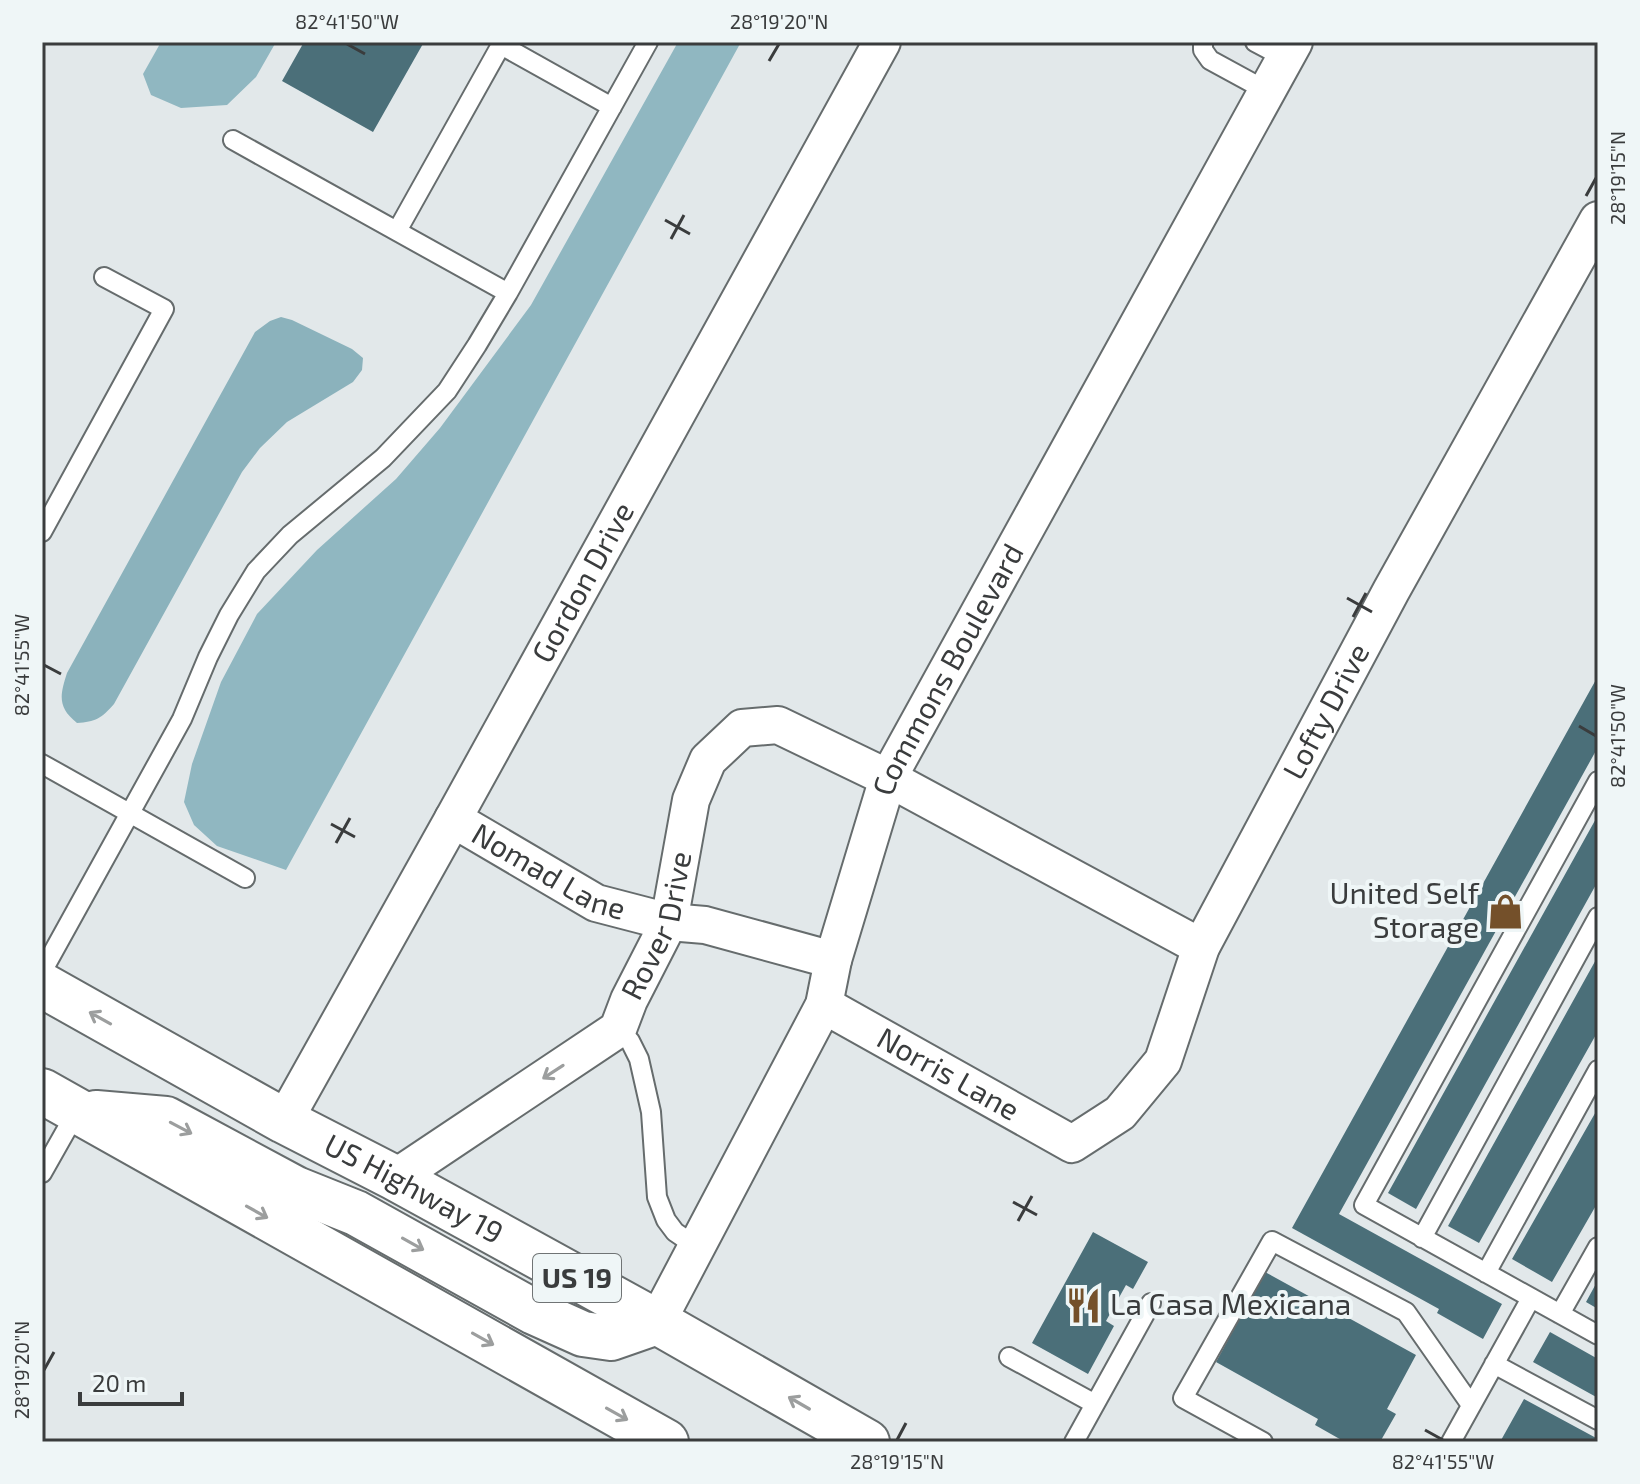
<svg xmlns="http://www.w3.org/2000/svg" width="1640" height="1484" viewBox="0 0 1640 1484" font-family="'Exo 2',sans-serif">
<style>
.forest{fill:#90b7c1}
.water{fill:#8bb2bc}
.building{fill:#4b6f79}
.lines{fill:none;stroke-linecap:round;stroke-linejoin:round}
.lane-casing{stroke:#666c6d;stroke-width:22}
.street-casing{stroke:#666c6d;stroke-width:40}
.highway-casing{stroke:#666c6d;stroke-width:48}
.lane{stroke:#fff;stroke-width:18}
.street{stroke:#fff;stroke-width:36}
.highway{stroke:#fff;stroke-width:44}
.oneway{stroke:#9c9e9e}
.ticks{fill:none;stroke:#3a3c3d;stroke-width:3}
.labels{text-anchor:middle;stroke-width:8;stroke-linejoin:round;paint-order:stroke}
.shield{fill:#eff6f7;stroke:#707475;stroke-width:2}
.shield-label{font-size:28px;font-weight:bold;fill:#3a3c3d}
.street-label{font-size:30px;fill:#3a3c3d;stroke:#eff6f7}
.poi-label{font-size:30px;fill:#3a3c3d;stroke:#eff6f7;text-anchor:end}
.neatline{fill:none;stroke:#3a3c3d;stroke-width:3}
.ticks-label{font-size:20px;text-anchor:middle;fill:#3a3c3d}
</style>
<rect width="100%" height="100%" fill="#e2e8ea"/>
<path class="forest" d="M161,42H276L256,77L227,105L181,108L151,95L143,74Z
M678,42H741L286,870L217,846L194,825L184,802L192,764L221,682L257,614L317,550L396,479L440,428L531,305Z"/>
<path class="water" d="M281,317L292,320L352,349L363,358L362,370L353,382L287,422L260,448L242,472L114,704C102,718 95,722 77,723C57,707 60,695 67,673L255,332L270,321Z"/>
<path class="building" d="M304,42H424L373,132L282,81Z
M1598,676V747L1339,1214L1502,1304L1483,1339L1437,1313L1439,1309L1292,1228Z
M1598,815V881L1416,1209L1388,1193Z
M1598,956V1031L1479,1243L1448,1226Z
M1598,1108V1202L1552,1282L1512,1259Z
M1093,1232L1148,1262L1133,1289L1126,1285L1106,1321L1114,1326L1088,1374L1032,1343Z
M1265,1272L1416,1355L1387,1409L1396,1414L1380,1442H1345L1315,1425L1318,1419L1216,1362Z
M1598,1280V1309L1586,1302Z
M1550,1332L1598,1359V1398L1533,1362Z
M1524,1399L1598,1439V1442H1500Z"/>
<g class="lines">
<defs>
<path id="lane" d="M1203,42V50L1210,60L1267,91
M1255,42L1285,58
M233,140L508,293
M397,231L501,45L612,107
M42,532L164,309L104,277
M42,764L245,878
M1598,781L1364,1205L1598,1335
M42,972L182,719L208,657L229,615L256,571L290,535L383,458L447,391L477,345L508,293L648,42
M618,1029L630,1041L639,1059L651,1112L657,1197L666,1220L675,1232L697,1247
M42,1173L77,1111
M1422,1238L1598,917
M1486,1273L1598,1070
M1560,1314L1598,1247
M1009,1357L1095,1404
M1494,1364L1598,1420
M1074,1442L1151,1303
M1263,1442L1183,1398L1272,1241L1406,1312L1471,1405
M1451,1442L1531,1298"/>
<g id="street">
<path id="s1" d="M453,819L596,903L669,922L705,925L833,960"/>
<path id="s2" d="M824,1005L1072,1144L1120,1113L1163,1061L1201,947L1391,591L1598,220"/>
<path id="s3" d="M284,1121L453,819L882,42"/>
<path id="s4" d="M395,1178L618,1029L629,1000L669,922L691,800L708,760L742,728L778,725L888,778L1201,947"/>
<path id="s5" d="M657,1322L824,1005L833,960L888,778L1294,42"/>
</g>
<g id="highway">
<path id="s6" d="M42,985L284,1121L395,1178L657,1322L867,1442"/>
<path d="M42,1091L666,1442"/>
<path d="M96,1113L166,1119L296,1189L356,1213L534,1312L583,1334L611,1338L657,1322"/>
</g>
</defs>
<use href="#lane" class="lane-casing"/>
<use href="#street" class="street-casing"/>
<use href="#highway" class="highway-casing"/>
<use href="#lane" class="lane"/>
<use href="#street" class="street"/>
<use href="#highway" class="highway"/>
</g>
<defs><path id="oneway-shaft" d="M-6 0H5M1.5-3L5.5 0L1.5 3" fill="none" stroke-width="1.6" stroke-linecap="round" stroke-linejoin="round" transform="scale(2)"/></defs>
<g class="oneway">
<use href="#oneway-shaft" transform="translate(100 1018) rotate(-151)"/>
<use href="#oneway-shaft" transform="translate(553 1072) rotate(147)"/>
<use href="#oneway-shaft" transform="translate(181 1128) rotate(28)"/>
<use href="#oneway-shaft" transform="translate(257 1212) rotate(29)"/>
<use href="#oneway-shaft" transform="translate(413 1244) rotate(29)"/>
<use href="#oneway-shaft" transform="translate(483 1339) rotate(29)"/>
<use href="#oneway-shaft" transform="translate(799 1403) rotate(-150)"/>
<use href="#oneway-shaft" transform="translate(617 1414) rotate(29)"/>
</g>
<path class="ticks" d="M347,44L365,54M769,61L779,44M1586,196L1596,178M665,220L690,234M671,239L684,215M1347,598L1372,612M1353,617L1366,593M44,665L61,674M1579,726L1596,736M331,824L355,837M336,843L350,818M1013,1202L1037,1215M1018,1221L1032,1196M44,1370L54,1352M1425,1430L1443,1440M897,1440L906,1423"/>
<defs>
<symbol id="shop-bare" viewBox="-9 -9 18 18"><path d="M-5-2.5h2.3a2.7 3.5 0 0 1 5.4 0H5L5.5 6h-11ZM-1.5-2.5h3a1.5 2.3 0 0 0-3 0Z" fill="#74502a" stroke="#eff6f7" stroke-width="2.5" paint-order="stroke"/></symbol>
<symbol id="restaurant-bare" viewBox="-9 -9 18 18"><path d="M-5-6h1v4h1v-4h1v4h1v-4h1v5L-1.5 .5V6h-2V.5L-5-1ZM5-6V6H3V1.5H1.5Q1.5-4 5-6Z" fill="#74502a" stroke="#eff6f7" stroke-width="2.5" paint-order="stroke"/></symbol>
</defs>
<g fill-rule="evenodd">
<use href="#shop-bare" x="1480" y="886" width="51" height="51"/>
<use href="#restaurant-bare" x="1058" y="1280" width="51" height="51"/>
</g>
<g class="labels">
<rect class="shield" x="533" y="1254" width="88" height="48" rx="6"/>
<g class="shield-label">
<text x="577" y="1288">US 19</text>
</g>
<g class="street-label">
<text dy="10" stroke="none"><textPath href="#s3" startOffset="616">Gordon Drive</textPath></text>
<text dy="10" stroke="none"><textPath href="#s5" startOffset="718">Commons Boulevard</textPath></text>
<text dy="10" stroke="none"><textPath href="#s2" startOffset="796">Lofty Drive</textPath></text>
<text dy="10" stroke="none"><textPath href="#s1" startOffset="110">Nomad Lane</textPath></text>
<text dy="10" stroke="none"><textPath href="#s4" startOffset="380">Rover Drive</textPath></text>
<text dy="10" stroke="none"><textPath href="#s2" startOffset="142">Norris Lane</textPath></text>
<text dy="10" stroke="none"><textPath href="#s6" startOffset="424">US Highway 19</textPath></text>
</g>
<g class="poi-label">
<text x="1479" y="904">United Self<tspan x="1479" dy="34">Storage</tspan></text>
<text x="1110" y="1315" text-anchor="start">La Casa Mexicana</text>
</g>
</g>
<rect width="1640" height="1484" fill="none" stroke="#eff6f7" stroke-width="88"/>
<path d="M80 1392v12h102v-12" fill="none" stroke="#3a3c3d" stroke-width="4"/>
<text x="92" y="1392" font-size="24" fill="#3a3c3d" stroke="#eff6f7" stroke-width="6" paint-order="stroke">20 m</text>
<rect x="44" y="44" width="1552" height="1396" class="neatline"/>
<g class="ticks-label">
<text x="347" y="29">82°41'50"W</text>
<text x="779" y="29">28°19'20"N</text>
<text transform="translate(1618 178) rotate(-90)" y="7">28°19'15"N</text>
<text transform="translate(22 665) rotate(-90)" y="7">82°41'55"W</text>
<text transform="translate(1618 736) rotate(-90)" y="7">82°41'50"W</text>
<text transform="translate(22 1370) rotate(-90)" y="7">28°19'20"N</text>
<text x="897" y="1469">28°19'15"N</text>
<text x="1443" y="1469">82°41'55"W</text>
</g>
</svg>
